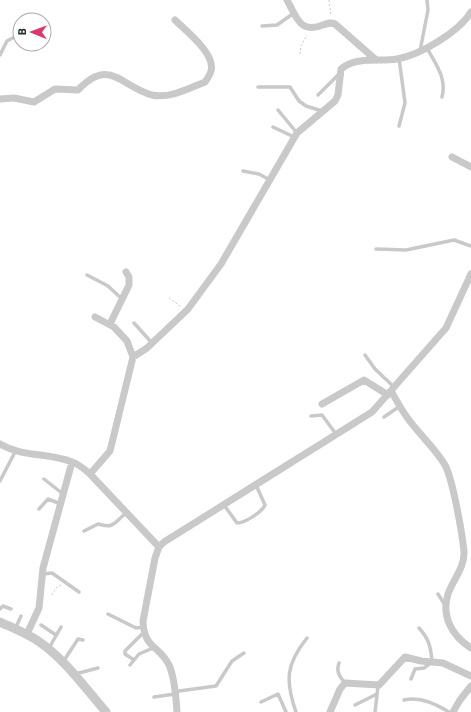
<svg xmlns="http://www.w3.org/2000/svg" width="471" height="712" viewBox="0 0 471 712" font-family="'Open Sans',sans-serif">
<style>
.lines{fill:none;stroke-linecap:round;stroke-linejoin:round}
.path{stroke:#c9c9c9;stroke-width:1;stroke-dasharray:2 2;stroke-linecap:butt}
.service{stroke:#c9c9c9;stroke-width:3.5}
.minor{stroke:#c9c9c9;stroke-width:7}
.tertiary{stroke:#c9c9c9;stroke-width:9}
</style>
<rect width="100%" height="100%" fill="#fff"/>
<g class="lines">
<path class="path" d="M329,0L331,16
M300,54L301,46L307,35
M169,298L180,306
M52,595L56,588L61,585"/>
<path class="service" d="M262,26L277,25L294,13
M427,48C436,65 447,78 442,97
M420,51L428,10L427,0
M0,55L7,41L20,34
M399,58L405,103L399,126
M258,87H290L299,101L306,106L322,111
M318,95L339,74
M278,110L297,133
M273,127L294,137
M243,171L259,174L270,180
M376,249L406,250L454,240L471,246
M87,275L108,286L122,299
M134,323L152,343
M365,355L375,369L394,387
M311,416L322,415L336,434
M384,417L400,406
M44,479L63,494
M0,481L15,452
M224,505L237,523C245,523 262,512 265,505L256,485
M39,509L48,499L61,504
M84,531L98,524C114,529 114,523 126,513
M43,574L52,573L79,592
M438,594L445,605
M0,609L3,606L11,609
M108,614L136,628L143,627
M41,625L56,635
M16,627L21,616
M49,648L61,627
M134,660L125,654V651L144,632
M63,662L78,639L83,640
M339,663C336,671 339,676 345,683
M130,665L139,654L153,648
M75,674L98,668
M411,679L415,669L424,668L432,662C431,647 429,639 419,628
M154,697L175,694L179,691L216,686L232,661L244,653
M404,700C420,696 436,704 449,712
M261,702L278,694L286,712
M355,705L377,694
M296,712C285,681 286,664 307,638
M375,712L378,686"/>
<path class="minor" d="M287,0C297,18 300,34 323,25C328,23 331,22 335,24L375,59
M0,99L14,98L34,102L55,89L78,90C110,57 120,86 152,95C169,99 190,88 205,82C207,79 210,75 211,71C216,54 186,31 175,20
M452,157L471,167
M110,324L129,285V277L126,272
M133,357L147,348L188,309L221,264L297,133L335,101L338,95L341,69C356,56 379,62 397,59C420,55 459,32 471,12
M391,391C397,401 402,411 409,420C420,435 435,448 445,465C453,480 462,533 464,551C465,567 453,580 448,594C441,616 452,636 471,648
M322,404L364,380L388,395
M0,444C24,458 48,452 72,462C79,464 84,469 90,474L159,547
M90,474L110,451L133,357L127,341L114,327L95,317
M27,634L39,608L43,568L72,462
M177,712C176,698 175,678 169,665C159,645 144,649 143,621L155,558L159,547L164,542L372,412L446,328L471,274
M330,712L340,689L345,683L379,685L405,657L421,661L443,663L471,676
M453,712L460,700L471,686"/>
<path class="tertiary" d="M0,622C13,628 26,633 38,641C65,659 85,688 106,712"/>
</g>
<g transform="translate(32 32) rotate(271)"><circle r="19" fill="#ffffff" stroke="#ababab"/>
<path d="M0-3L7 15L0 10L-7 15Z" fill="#db3771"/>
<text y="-6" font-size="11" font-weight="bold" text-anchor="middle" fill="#2c2c2c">B</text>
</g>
</svg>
